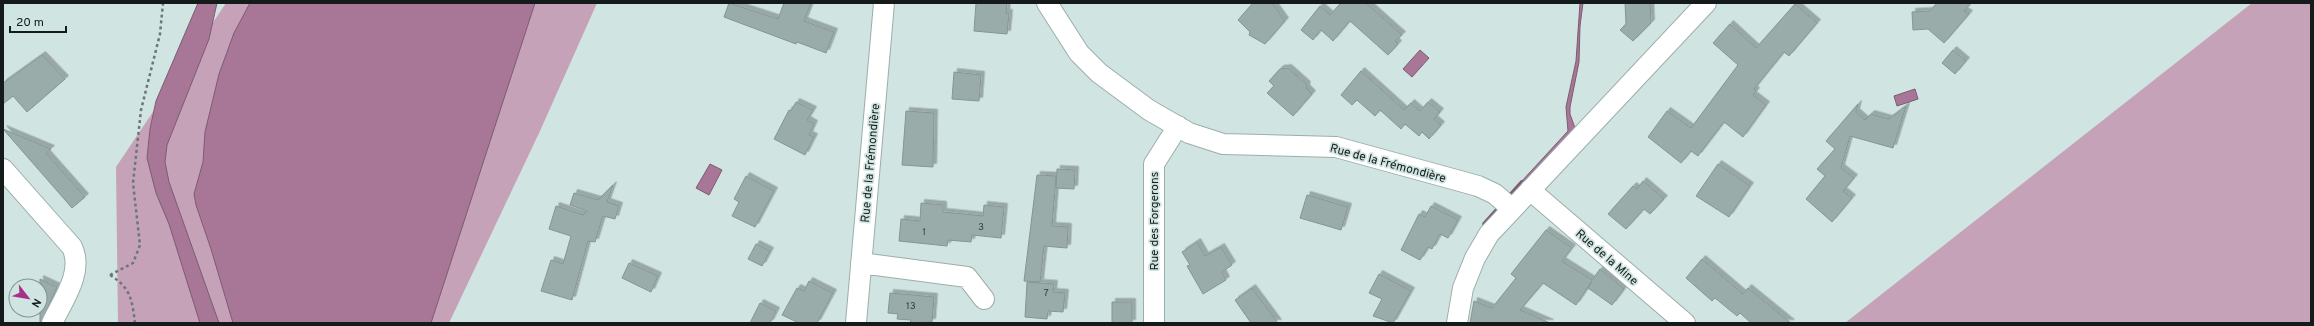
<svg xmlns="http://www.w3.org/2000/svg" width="2314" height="326" viewBox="0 0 2314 326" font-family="Overpass,sans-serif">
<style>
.green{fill:#c5a2b8}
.water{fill:#a87797;stroke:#7c5b72}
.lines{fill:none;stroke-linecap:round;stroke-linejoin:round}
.stream{stroke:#7c5b72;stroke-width:5.5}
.building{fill:#9aacaa;stroke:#849694;filter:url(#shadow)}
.street-casing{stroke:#9baeab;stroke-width:22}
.path{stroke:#6a7775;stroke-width:2.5;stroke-dasharray:3 3;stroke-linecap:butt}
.street{stroke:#fff;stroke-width:20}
.labels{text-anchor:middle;stroke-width:3.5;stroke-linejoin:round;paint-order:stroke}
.number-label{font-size:10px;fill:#363f3e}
.street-label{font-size:12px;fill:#141b1a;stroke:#d0e4e1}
</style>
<defs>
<filter id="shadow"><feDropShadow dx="3.5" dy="-3.5" stdDeviation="0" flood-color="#0004"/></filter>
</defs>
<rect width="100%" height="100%" fill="#d0e4e1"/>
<path class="green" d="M226,3H597L540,131L449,323H118L116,167Z
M2252,3H2311V323H1845Z"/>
<path class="water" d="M198,3H217L209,39L167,145L165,162L169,182L219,323H200L169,224L156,193L147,158L150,129L156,101Z
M250,3H535L431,323H233L211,249L196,205L194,194L203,162L205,132L219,74L234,33Z
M1580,3H1583L1580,26L1579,62L1570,107V114L1575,128L1522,183L1521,182L1568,131L1566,107L1576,61Z
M1420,50L1429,58L1412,77L1403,69Z
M1915,89L1918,99L1897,106L1894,96Z
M710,164L722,170L709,195L696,188Z"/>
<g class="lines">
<path class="stream" d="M1485,224L1522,183"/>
</g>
<path class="building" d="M729,3L778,19L784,3H811L804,21L834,32L826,53L797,42L796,44L724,17Z
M976,3H1007L1006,13H1009L1007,34L974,31Z
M1253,3H1272L1285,21L1265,44L1249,35L1250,32L1238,20Z
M1341,3H1366L1402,35L1395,41L1398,44L1388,55L1350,21L1333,41L1321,30L1313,40L1301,30L1320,6L1330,15Z
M1625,3H1650L1651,23L1633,41L1620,30L1626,24Z
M1937,3H1971L1964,11L1969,14L1944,43L1928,29L1913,30L1912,12L1930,11Z
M1795,4L1817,23L1789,56L1784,52L1754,89L1756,91L1753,95L1766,105L1743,137L1724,122L1698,156L1691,151L1681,163L1648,137L1667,111L1691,128L1738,65L1713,43L1730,24L1756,48Z
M1953,50L1966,61L1955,74L1942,63Z
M42,55L65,79L27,112L13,96L3,104V83Z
M1288,68L1307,85L1306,88L1312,94L1293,116L1267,93L1274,86L1269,81L1280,69Z
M1361,71L1404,110L1411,103L1420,111L1428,102L1440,112L1434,119L1441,125L1429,139L1422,132L1419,136L1405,124L1401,129L1380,110L1375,116L1357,100L1352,105L1341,95Z
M954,72L981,75L979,101L952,99Z
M796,102L813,110L807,120L814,124L809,135L814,137L805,155L774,139L789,110L791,111Z
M1858,104L1856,112L1865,120L1871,114L1889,119L1906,106L1893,148L1850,136L1841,168L1854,178L1843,191L1852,198L1832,222L1806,199L1825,176L1817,169L1835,149L1826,141Z
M906,111L934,113L933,167L902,165Z
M3,129L51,149L46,153L85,197L72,208Z
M1718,164L1750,186L1729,217L1696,196Z
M1057,169L1075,170L1074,189L1056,188Z
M1037,175L1056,176L1052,226L1068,227L1067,248L1044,246L1040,282L1024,281Z
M746,176L774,191L755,227L732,216L739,202L734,199Z
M1643,181L1664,199L1650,214L1644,209L1626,229L1608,214L1633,186L1637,189Z
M613,185L607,202L619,206L615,219L603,216L595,242L588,241L572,300L541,291L551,260L563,264L571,236L549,229L556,206L583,215L587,211L570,205L574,193L598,200Z
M1307,195L1348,207L1341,230L1300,218Z
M921,203L943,205V212L983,216L984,205L1004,207L1001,238L972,235L971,242L948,240L947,246L899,241L901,219L920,221Z
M1431,206L1458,220L1448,238L1440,234L1432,249L1428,247L1420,260L1401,250L1419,214L1425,217Z
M1546,230L1572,248L1562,261L1592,280L1600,269L1624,289L1612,305L1588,288L1592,281L1576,305L1543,283L1520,310L1550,323H1470L1474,301L1492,308L1516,278L1511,274Z
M1197,242L1205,256L1221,247L1232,265L1222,272L1226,280L1203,294L1187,266L1190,265L1182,252Z
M756,244L770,251L762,266L748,259Z
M1702,259L1743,294L1748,288L1791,323H1751L1740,313L1737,316L1715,298L1712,301L1686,278Z
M629,263L658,276L651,292L622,278Z
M1379,274L1411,291L1393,323L1373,316L1382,299L1369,293Z
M40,279L57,287L41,323H40Z
M809,281L833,293L817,323H799L782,315L797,288L804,291Z
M1027,282L1054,284L1053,292L1065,293L1063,312L1048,311L1047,319L1025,317Z
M1252,288L1278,323H1251L1235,300Z
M890,293L934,297L932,322L910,323L911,320L897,319L898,314L888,313Z
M1112,302H1132V323H1112Z
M760,303L776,311L770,323H750Z"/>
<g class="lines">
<defs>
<path id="street" d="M1047,3L1079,53L1099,73L1149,110L1189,133L1223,144L1336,147L1478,186L1495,194L1512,209
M3,169L72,247C84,272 63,300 52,323
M1530,190L1685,323
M861,263L967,277L984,299
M856,323L884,3
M1154,323V164L1178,126
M1457,323L1463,288L1475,258L1489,234L1706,3"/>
</defs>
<use href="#street" class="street-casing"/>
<path class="path" d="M110,275L133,263L140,245L133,183L141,110L160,34L163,3
M110,275C131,288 132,300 135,323"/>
<use href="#street" class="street"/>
</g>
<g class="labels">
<g class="number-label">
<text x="981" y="230">3</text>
<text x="924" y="235">1</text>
<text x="1046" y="296">7</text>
<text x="911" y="309">13</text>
</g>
<g class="street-label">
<text transform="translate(870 163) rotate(-85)" y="4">Rue de la Frémondière</text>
<text transform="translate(1388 163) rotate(15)" y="4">Rue de la Frémondière</text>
<text transform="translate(1154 221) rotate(-90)" y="4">Rue des Forgerons</text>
<text transform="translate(1607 257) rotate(41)" y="4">Rue de la Mine</text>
</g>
</g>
<rect width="2314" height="326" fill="none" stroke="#141b1a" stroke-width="8"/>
<g transform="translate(28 298) rotate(121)"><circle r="19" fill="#d0e4e1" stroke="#859491"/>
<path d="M0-3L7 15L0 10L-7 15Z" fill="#a83188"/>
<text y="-6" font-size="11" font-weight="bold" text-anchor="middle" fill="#141b1a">N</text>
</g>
<path d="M10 26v6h56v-6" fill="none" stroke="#141b1a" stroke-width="2"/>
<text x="16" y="26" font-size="12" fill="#141b1a" stroke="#d0e4e1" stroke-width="3" paint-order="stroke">20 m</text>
</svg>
